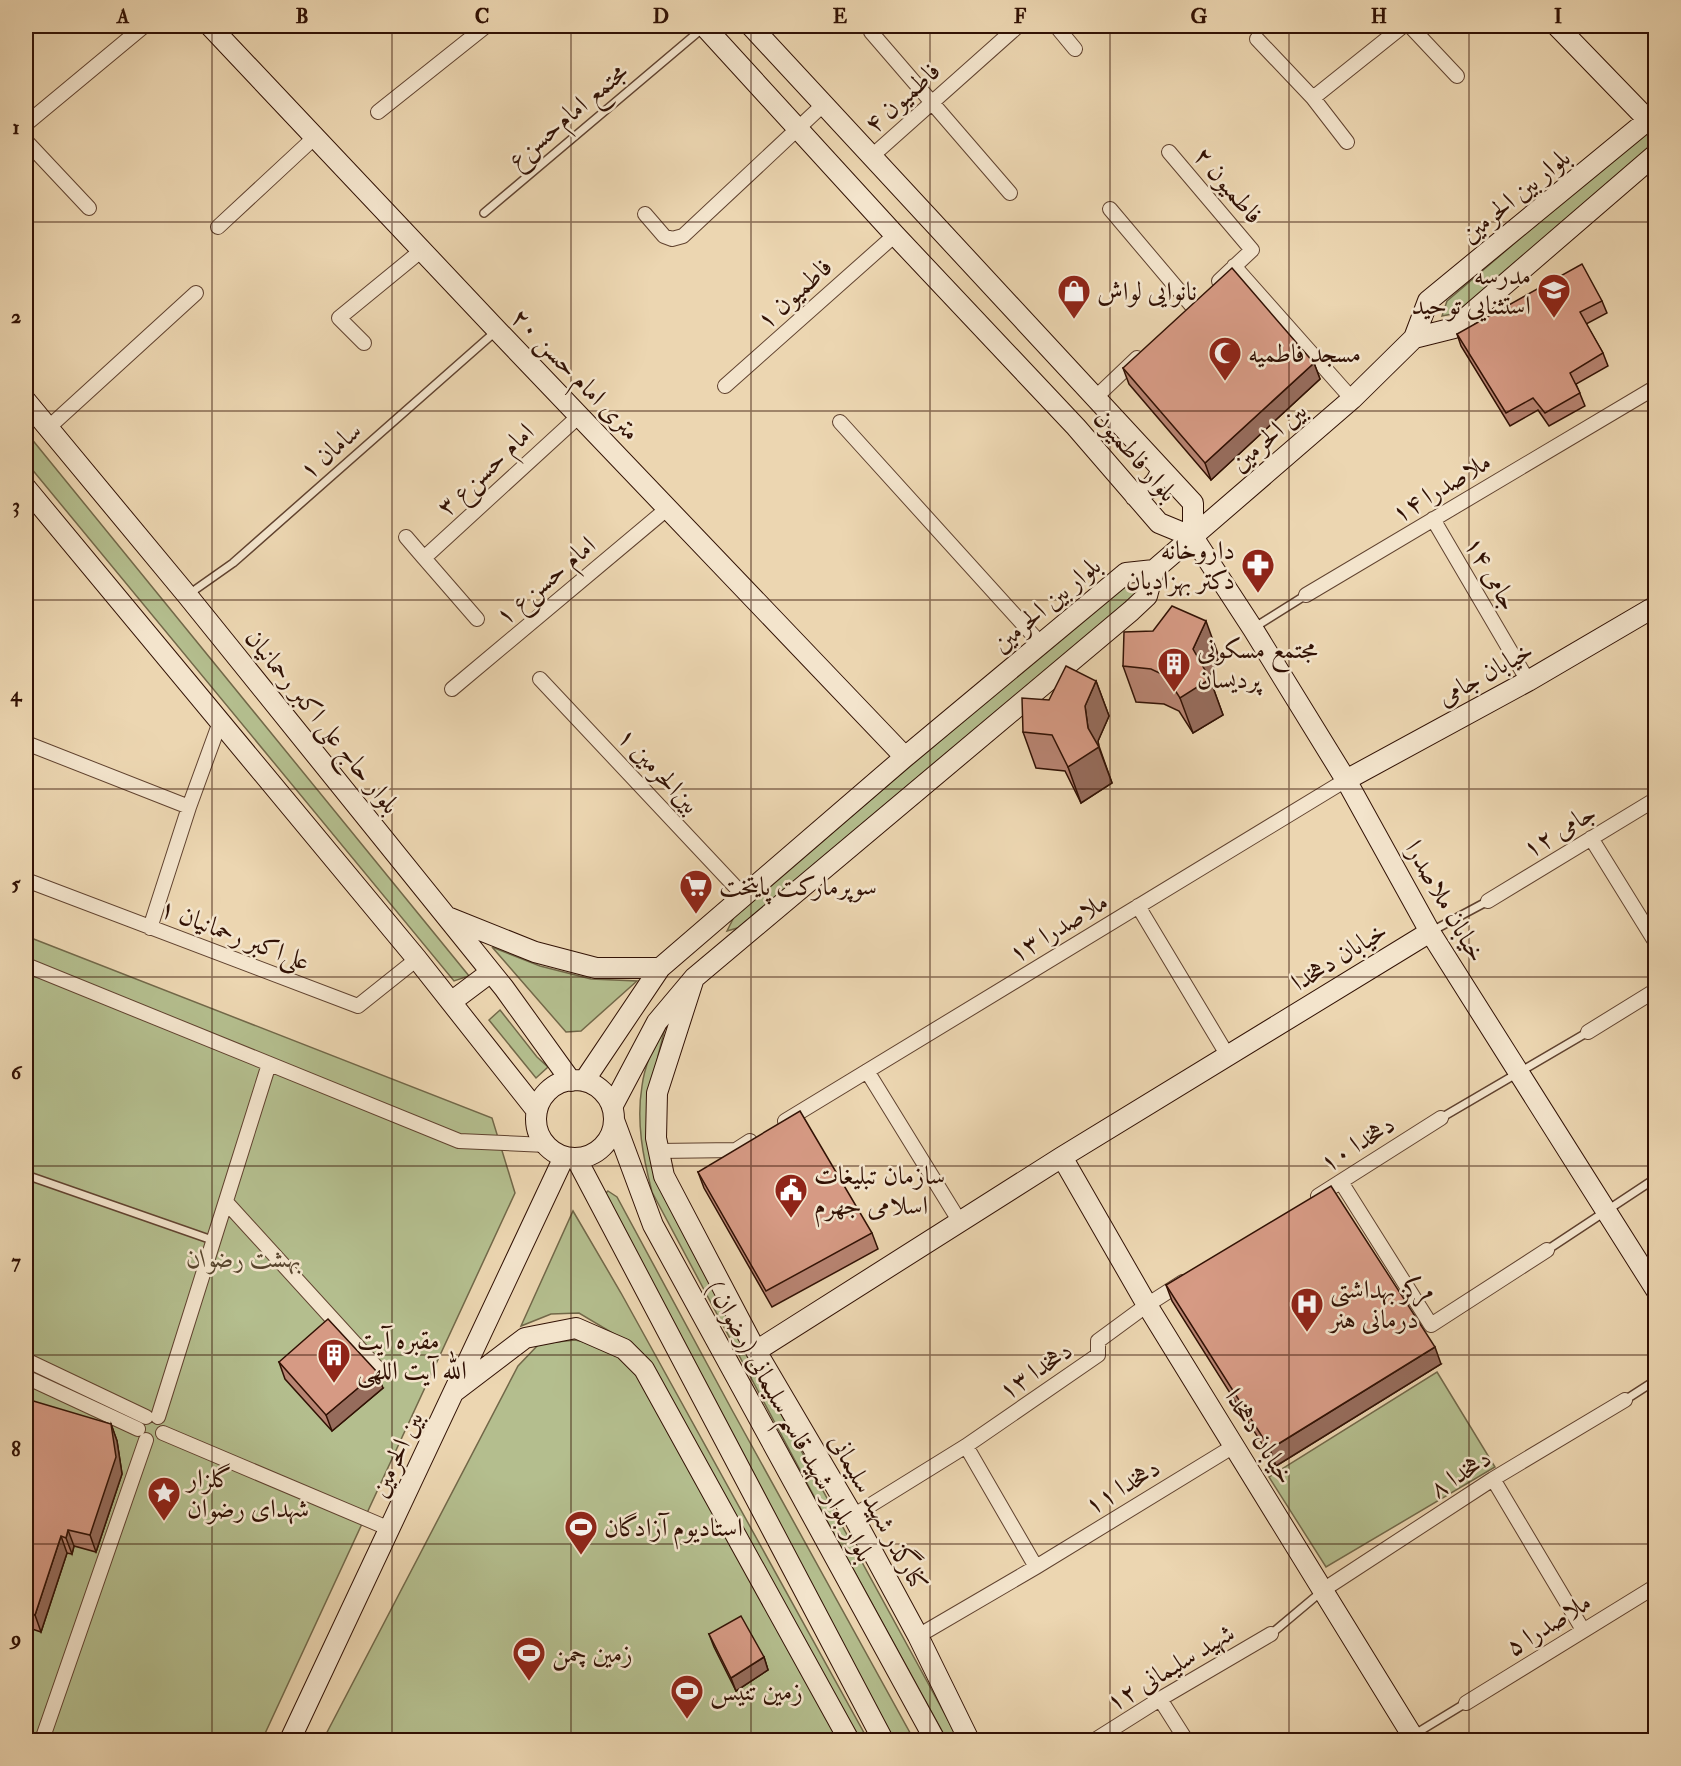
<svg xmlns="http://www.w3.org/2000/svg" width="1681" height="1766" font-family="'IM FELL Double Pica',Amiri,serif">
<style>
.green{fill:#b4be8e;stroke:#726849;stroke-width:1.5}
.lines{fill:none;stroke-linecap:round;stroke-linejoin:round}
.lane-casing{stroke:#60422f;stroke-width:10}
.street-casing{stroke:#60422f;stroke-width:16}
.secondary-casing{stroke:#311104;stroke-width:22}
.lane{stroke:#f3e4cc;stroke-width:7}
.street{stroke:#f3e4cc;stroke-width:14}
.secondary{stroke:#f3e4cc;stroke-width:20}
.wall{fill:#b88472;stroke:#311104;stroke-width:1.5}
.shaded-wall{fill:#966c5c;stroke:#311104;stroke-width:1.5}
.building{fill:#d69a84;stroke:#311104;stroke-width:1.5}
.grid{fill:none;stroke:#311104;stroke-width:1.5;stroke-opacity:0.55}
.labels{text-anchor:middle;stroke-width:5;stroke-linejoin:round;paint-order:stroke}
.street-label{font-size:26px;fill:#311104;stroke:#f3e4cc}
.poi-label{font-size:26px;fill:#311104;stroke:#f3e4cc;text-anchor:start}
.park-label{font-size:26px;font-style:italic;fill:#58452d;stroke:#f3e4cc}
.neatline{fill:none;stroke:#311104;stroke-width:2}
.grid-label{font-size:20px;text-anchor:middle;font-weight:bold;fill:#311104}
</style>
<rect width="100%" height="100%" fill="#ecd6b1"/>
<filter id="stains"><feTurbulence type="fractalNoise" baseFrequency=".00333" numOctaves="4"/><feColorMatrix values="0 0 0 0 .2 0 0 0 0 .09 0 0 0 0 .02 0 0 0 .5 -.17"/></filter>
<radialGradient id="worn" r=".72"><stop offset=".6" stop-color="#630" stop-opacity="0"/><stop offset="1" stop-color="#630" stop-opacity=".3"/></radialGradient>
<path class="green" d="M1655,127V145L1457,313L1442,316L1447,301L1649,128Z
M26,432L469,976L454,981L26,462Z
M1127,586L1135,587L1136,595L744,926L727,931L735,915L1120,588Z
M26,936L492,1118L515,1193L262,1740H26Z
M492,947L540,966L591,979L637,981L581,1031L566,1032Z
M500,1010L537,1057L548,1067L536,1078L489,1020Z
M668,1016L658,1056L652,1092L650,1143L738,1335L959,1740H947L841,1547L652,1192C643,1157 636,1122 642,1086C645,1061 658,1038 668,1016Z
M608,1191L617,1197L732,1410L914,1740H894L604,1195Z
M573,1211L621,1293L868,1740H857L626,1341L579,1313L551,1314L521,1326Z
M575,1340L599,1345L622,1354L640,1371L845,1740H323L518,1366L539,1344Z
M1437,1372L1495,1467L1326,1567L1269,1477Z"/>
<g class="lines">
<g class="lane-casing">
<path id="lane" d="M484,213L703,28
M189,594L233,563L495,332
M1255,627L1306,595
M1432,931L1488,901
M1441,1118L1588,1032
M26,1175L212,1240
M1547,1250L1656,1178
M1625,1400L1656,1380
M1271,1634L1321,1592
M1415,1734L1466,1703"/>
</g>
<g class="street-casing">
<path id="street" d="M1056,26L1075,49
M1410,26L1457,76
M871,32L1010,193
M1257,39L1313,98L1347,142
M1313,98L1403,26
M378,112L486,26
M26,124L144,26
M26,141L89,208
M1169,152L1252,250L1219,281
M872,156L1018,26
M1110,209L1192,306
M645,214L664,236L672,239L683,236L824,104
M218,227L315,137
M1234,266L1352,399
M364,343L339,318L422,250
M725,386L895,235
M1095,398L1137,358
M840,422L1041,644
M48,428L196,293
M1433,519L1528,681
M406,537L424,558
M1306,595L1656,387
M477,619L424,558L579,416
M540,679L743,895
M452,689L668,508
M26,743L189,807
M1591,838L1656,943
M26,880L358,1006L417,959
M1488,901L1656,799
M1138,906L1228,1056
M150,928L189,807L220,722
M26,965L459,1141L546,1145
M1588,1032L1656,990
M867,1071L960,1222
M785,1121L1346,780
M658,1151L736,1150L750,1141
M1341,1182L1431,1325L1547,1250
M1318,1196L1441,1118
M226,1202L380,1371
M26,1360L146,1417
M26,1377L138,1429
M158,1417C194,1299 233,1182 269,1064
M163,1433L390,1529
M966,1446L1036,1567
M1493,1479L1583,1630
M853,1516L966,1446L1098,1355V1341L1147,1305L1183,1282
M1323,1590L1493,1479L1625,1400
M918,1636L1036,1567L1234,1446
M1160,1699L1186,1740
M1466,1703L1656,1586
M42,1740L146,1440
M1095,1740L1160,1699L1271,1634"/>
</g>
<g class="secondary-casing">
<path id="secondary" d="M210,26L497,330L905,757
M704,26L895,235L1076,427L1159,523L1193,537
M751,26L1193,503V537
M1557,26L1648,120
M1414,338L1454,328L1656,154
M26,401L187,595L504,988L571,1081
M26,488L417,959L537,1111
M1135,496C1149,490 1156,485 1161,471
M1193,537L1253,629L1346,780L1430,932L1656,1290
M1154,570L1352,399L1414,338L1428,301L1648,120L1656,118
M1346,780L1528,681L1656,606
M450,918L535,952L596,968H660
M694,978L657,1093L656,1138L664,1176L756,1351L853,1516L918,1636L969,1740
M451,1002L491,972
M536 1119a39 39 0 1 1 78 0a39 39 0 1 1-78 0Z
M584,1081L660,968L905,757L1126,573L1154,570
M612,1107L657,1022L694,978L1131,611L1147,596L1154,570
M614,1120L653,1225L935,1740
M1062,1157L1147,1305L1415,1740
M576,1158L883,1740
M756,1351L1062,1157L1430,932
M454,1392L525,1338L576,1328L624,1349L644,1369L849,1740
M290,1740L564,1157"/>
</g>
<use href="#lane" class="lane"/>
<use href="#street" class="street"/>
<use href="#secondary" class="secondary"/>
</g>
<path class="wall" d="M1602,301L1607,313L1586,324L1603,353L1608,366L1576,384L1585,406L1549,426L1538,410L1510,426L1461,346L1457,334Z
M1314,363L1320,379L1211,480L1129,384L1123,368Z
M1219,657L1209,677L1223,715L1193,733L1179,711L1164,704L1136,702L1123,666Z
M1096,681L1109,716L1098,741L1099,746L1112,783L1081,803L1065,771L1036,768L1023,732L1049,700Z
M698,1172L872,1233L878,1249L772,1307L704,1188Z
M1166,1285L1441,1364L1276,1466L1172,1301Z
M279,1362L383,1388L332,1431L285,1379Z
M26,1414L111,1424L117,1441L122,1474L96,1552L74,1546L72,1554L67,1553L41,1632L26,1627Z
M709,1634L764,1657L768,1670L736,1691L714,1647Z"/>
<path class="shaded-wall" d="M1314,363L1320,379L1211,480L1205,463Z
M1206,621L1219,657L1207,681L1210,679L1223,715L1193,733L1180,698L1193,649Z
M1096,681L1109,716L1098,741L1099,748L1112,783L1081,803L1068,767L1088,728L1085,706Z
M1435,1347L1441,1364L1276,1466L1270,1449Z
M377,1372L383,1388L332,1431L326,1415Z
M111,1424L117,1441L122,1474L96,1552L90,1535Z
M68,1530L74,1546L72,1554L66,1538Z
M61,1536L67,1553L41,1632L35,1615Z
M764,1657L768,1670L736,1691L731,1678Z
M26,1665L30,1677V1700L26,1708Z"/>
<path class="building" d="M1582,264L1602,301L1580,312L1603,353L1570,373L1580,393L1545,413L1533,398L1506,413L1457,334Z
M1232,268L1314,363L1205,463L1123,368Z
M1172,606L1206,621L1193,649L1210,679L1180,698L1166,676L1151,669L1123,666L1124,632L1153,631Z
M1066,666L1096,681L1085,706L1088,728L1099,747L1068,767L1052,735L1023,732L1022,698L1049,700Z
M800,1111L872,1233L766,1291L698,1172Z
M1331,1186L1435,1347L1270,1449L1166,1285Z
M328,1319L377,1372L326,1415L279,1362Z
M30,1400L111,1424L116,1457L90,1535L68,1530L66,1538L61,1536L35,1615L26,1612V1414Z
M741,1616L764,1657L731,1678L709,1634Z"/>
<path class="grid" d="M212,26V1740M392,26V1740M571,26V1740M751,26V1740M930,26V1740M1110,26V1740M1289,26V1740M1469,26V1740M26,222H1656M26,411H1656M26,600H1656M26,789H1656M26,977H1656M26,1166H1656M26,1355H1656M26,1544H1656"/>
<defs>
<g id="school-pin" transform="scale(1.725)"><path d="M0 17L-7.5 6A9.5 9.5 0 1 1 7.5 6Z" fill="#8f2418" stroke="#f3e4cc"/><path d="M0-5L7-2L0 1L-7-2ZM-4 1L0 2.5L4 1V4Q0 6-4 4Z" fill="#fff"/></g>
<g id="shop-pin" transform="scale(1.725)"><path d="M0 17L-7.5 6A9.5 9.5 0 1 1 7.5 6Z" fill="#8f2418" stroke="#f3e4cc"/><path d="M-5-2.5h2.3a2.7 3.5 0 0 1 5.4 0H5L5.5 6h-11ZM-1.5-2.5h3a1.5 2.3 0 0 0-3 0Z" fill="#fff"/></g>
<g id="mosque-pin" transform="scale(1.725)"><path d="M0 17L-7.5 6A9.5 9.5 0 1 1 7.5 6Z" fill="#8f2418" stroke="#f3e4cc"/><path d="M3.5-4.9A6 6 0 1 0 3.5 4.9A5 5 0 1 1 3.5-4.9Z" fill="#fff"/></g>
<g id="pharmacy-pin" transform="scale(1.725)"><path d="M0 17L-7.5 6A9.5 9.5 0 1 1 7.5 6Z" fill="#8f2418" stroke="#f3e4cc"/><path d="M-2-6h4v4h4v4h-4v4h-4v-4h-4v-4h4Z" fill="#fff"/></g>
<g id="building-pin" transform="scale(1.725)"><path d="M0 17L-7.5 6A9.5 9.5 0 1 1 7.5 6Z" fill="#8f2418" stroke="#f3e4cc"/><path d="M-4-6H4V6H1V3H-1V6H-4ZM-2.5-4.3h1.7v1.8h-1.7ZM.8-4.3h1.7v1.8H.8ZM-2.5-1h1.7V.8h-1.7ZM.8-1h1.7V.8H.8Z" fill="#fff"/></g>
<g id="supermarket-pin" transform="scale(1.725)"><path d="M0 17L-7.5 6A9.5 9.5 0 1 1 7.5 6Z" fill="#8f2418" stroke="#f3e4cc"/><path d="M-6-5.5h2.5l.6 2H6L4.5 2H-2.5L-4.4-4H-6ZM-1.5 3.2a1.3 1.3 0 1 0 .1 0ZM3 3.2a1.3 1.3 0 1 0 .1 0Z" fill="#fff"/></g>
<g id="civic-pin" transform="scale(1.725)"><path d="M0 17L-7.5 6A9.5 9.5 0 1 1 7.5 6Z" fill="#8f2418" stroke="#f3e4cc"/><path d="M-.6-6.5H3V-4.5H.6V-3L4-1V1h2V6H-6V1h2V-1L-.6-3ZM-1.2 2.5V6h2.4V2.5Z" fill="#fff"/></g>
<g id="hospital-pin" transform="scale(1.725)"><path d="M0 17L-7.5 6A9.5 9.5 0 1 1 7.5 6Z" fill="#8f2418" stroke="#f3e4cc"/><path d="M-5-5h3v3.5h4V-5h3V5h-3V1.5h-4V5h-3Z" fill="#fff"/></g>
<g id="sight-pin" transform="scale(1.725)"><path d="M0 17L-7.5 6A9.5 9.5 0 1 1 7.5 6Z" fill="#8f2418" stroke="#f3e4cc"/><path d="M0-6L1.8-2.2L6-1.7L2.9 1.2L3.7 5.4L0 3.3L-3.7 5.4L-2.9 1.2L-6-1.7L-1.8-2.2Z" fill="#fff"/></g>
<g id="stadium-pin" transform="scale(1.725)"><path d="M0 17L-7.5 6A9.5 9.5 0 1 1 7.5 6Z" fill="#8f2418" stroke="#f3e4cc"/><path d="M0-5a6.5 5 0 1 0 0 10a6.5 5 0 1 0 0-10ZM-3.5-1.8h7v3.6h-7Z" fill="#fff"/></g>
</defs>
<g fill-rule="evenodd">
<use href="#school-pin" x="1554" y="290"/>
<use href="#shop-pin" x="1074" y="291"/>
<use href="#mosque-pin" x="1225" y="353"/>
<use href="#pharmacy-pin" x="1258" y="565"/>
<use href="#building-pin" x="1174" y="664"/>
<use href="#supermarket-pin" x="696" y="886"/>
<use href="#civic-pin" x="791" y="1190"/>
<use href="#hospital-pin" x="1307" y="1304"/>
<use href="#building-pin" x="334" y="1355"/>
<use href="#sight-pin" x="164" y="1493"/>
<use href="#stadium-pin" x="581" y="1527"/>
<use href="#stadium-pin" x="529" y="1653"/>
<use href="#stadium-pin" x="687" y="1691"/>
</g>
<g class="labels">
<g class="street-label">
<text transform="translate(902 97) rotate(-42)" y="9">فاطمیون ۴</text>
<text transform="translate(567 115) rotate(-40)" y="9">مجتمع امام‌حسن‌ع</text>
<text transform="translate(1229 185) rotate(50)" y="9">فاطمیون ۲</text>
<text transform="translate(1515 195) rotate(-39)" y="9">بلوار بین الحرمین</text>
<text transform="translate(794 293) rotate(-42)" y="9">فاطمیون ۱</text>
<text transform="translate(576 374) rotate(46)" y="9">۲۰ متری امام حسن</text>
<text transform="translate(1268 436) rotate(-41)" y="9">بین الحرمین</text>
<text transform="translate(330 450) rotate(-41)" y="9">سامان ۱</text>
<text transform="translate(1136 455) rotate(49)" y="9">بلوار فاطمیون</text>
<text transform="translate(485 469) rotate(-43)" y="9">امام حسن‌ع ۳</text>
<text transform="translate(1441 487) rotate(-31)" y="9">ملاصدرا ۱۴</text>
<text transform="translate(1492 573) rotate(60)" y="9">جامی ۱۴</text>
<text transform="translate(545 580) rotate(-40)" y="9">امام حسن‌ع ۱</text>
<text transform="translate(1046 604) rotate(-40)" y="9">بلوار بین الحرمین</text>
<text transform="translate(1485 673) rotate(-29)" y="9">خیابان جامی</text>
<text transform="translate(323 721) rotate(51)" y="9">بلوار حاج علی اکبر رحمانیان</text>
<text transform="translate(659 770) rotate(47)" y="9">بین‌الحرمین ۱</text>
<text transform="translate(1559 830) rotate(-31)" y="9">جامی ۱۲</text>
<text transform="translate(1446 901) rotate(60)" y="9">خیابان ملاصدرا</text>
<text transform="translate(1058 927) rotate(-31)" y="9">ملاصدرا ۱۳</text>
<text transform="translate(235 934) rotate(21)" y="9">علی‌اکبر رحمانیان ۱</text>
<text transform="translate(1339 956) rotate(-32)" y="9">خیابان دهخدا</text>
<text transform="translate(1357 1143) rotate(-32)" y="9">دهخدا ۱۰</text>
<text transform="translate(1035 1370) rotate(-34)" y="9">دهخدا ۱۳</text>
<text transform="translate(791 1421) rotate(61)" y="9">بلوار بلوار شهید قاسم سلیمانی (رضوان )</text>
<text transform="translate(1260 1436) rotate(58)" y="9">خیابان دهخدا</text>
<text transform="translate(396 1454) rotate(-65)" y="9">بین الحرمین</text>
<text transform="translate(1460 1473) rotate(-33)" y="9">دهخدا ۸</text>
<text transform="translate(1122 1486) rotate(-31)" y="9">دهخدا ۱۱</text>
<text transform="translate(879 1512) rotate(61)" y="9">کنارگذر شهید سلیمانی</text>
<text transform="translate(1548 1624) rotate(-32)" y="9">ملاصدرا ۵</text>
<text transform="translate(1170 1667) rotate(-31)" y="9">شهید سلیمانی ۱۲</text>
</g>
<g class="poi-label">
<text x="1531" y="284" text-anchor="end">مدرسه<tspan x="1531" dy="30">استثنایی توحید</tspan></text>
<text x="1097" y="300">نانوایی لواش</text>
<text x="1248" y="362">مسجد فاطمیه</text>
<text x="1235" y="559" text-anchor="end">داروخانه<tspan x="1235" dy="30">دکتر بهزادیان</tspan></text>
<text x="1197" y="658">مجتمع مسکونی<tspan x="1197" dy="30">پردیسان</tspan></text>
<text x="719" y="895">سوپرمارکت پایتخت</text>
<text x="814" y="1184">سازمان تبلیغات<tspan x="814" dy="30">اسلامی جهرم</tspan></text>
<text x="1330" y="1298">مرکز بهداشتی<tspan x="1330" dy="30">درمانی هنر</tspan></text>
<text x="357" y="1349">مقبره آیت<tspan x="357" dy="30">الله آیت اللهی</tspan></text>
<text x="187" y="1487">گلزار<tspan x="187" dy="30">شهدای رضوان</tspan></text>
<text x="604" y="1536">استادیوم آزادگان</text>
<text x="552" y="1662">زمین چمن</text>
<text x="710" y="1700">زمین تنیس</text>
</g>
<g class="park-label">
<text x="244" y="1267">بهشت رضوان</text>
</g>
</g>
<rect width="1681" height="1766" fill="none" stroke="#ecd6b1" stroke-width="66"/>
<rect x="33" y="33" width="1615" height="1700" class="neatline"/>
<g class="grid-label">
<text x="123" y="23">A</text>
<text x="302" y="23">B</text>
<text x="482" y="23">C</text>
<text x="661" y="23">D</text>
<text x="840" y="23">E</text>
<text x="1020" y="23">F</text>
<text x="1199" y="23">G</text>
<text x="1379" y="23">H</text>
<text x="1558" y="23">I</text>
<text x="16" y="134">1</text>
<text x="16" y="323">2</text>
<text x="16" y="512">3</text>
<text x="16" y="701">4</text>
<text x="16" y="890">5</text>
<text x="16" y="1079">6</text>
<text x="16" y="1268">7</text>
<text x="16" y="1456">8</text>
<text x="16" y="1645">9</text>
</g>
<rect width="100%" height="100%" filter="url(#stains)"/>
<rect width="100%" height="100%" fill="url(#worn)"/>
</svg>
